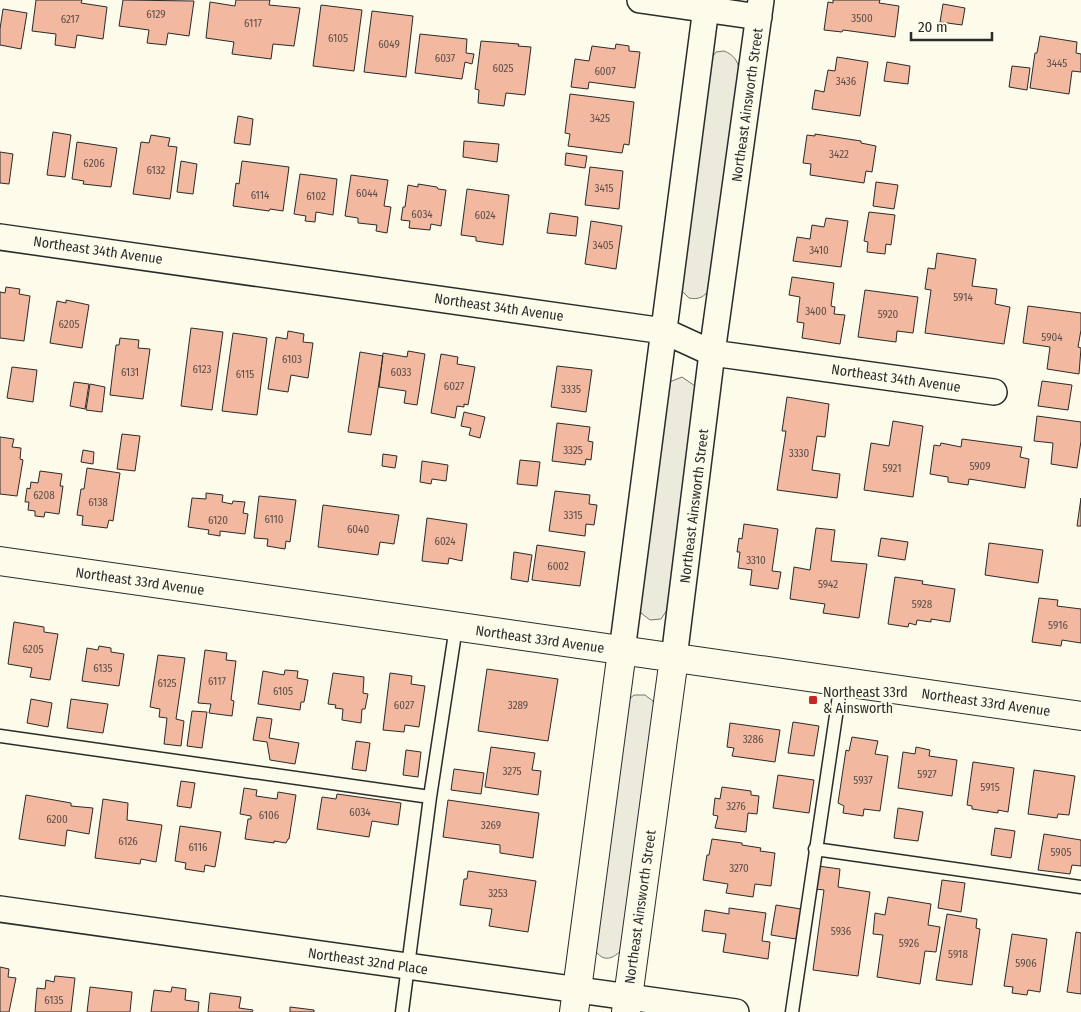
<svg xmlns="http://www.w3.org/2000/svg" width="1081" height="1012" font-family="'Fira Sans Condensed',sans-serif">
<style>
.green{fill:#ecebdb;stroke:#74746e}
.building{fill:#f2b8a0;stroke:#2b2b2b}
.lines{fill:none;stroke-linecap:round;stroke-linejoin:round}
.lane-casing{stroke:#2b2b2b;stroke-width:15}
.street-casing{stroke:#2b2b2b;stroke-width:28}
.secondary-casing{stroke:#2b2b2b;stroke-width:30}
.lane{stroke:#fdfbea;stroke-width:12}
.street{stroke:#fdfbea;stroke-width:25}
.secondary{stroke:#fdfbea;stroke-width:28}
.poi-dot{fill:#c62828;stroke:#fdfbea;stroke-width:2}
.labels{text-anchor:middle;stroke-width:4;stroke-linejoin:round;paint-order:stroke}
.number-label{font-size:11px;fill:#5d4e48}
.street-label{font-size:14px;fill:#2b2b2b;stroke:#fdfbea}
.poi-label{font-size:14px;fill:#2b2b2b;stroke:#fdfbea;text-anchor:start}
</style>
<rect width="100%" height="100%" fill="#fdfbea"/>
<path class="green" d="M724,51C734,55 737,60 740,71L711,288C704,297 699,300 689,298L680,289L711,59L716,52Z
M682,377L698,388L667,610L661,619L650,620L641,613L638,604L667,383Z
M634,695H645L653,701L655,711L622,949C614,959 603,963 595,950L628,700Z"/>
<path class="building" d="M36,0H82L81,3L107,7L103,39L77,35L75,48L55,45L56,34L32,31Z
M123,0L194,1L189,36L168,33L166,45L147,43L149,30L119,26Z
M236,0H270L269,5L300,8L294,46L273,44L271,59L232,54L234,42L206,38L210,2L235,6Z
M833,0H880L879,3L899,6L895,37L843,30L842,32L824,30L828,2L833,3Z
M943,4L965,8L962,25L940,22Z
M321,5L362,10L354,71L313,66Z
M3,9L27,13L21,49L0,45V29Z
M372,11L413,16L406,77L364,72Z
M420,34L467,39L466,53L474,54L472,64L465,62L462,79L415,73Z
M1040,36L1077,42L1076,53L1081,54V72L1072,71L1069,94L1030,88L1035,53H1037Z
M481,41L519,44L518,46L531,47L525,95L506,93L504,106L478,103L479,90L475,89Z
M616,44L629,46V51L640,52L635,88L589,82L588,89L571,87L575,59L589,61L592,46L615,49Z
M837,57L868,62L860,116L812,109L815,90L824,92L828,70L835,71Z
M887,62L910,66L908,84L884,81Z
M1012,66L1030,68L1027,90L1009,87Z
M570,94L634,102L629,145L624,144L622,153L568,146L570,134L565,133Z
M238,116L253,119L250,145L234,143Z
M53,132L71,135L65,177L47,175Z
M815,134L861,141V143L876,146L872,172L866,171L864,183L810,175L811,164L803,163L807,135L815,136Z
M151,135L170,138L168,146L177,147L170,199L133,194L141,142L149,143Z
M464,141L499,144L497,162L463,157Z
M77,142L117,148L111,187L83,184L84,181L72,179Z
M0,152L13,154L9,184L0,183Z
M566,153L587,156L585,168L565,165Z
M181,161L197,164L193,194L177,192Z
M242,161L289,167L283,211L270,209L269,211L233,206L236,183L239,184Z
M590,167L623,171L619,209L585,205Z
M300,174L337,179L333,215L316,212L315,222L305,221L306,216L294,214Z
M351,175L388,180L384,206L391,207L387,233L376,231L377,225L358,223V218L345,216Z
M876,182L898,185L894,209L873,206Z
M418,184L437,187L438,189L446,190L441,226L431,224L430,230L409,228L410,221L401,220L403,207H405L408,185L418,187Z
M467,189L509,195L503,245L476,241V237L461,235Z
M869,212L895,215L891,245L886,244L885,254L867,252L868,242L864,241Z
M550,213L578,217L576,236L547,233Z
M826,218L848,221L841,267L793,261L797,237L810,239L812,225L824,227Z
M591,221L622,226L616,269L585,264Z
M937,253L976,259L972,286L997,289L995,304L1010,307L1004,344L925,333L931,290L925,289L928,268L935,269Z
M792,277L834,283L831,306L835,307L834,314L845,315L840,344L802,338L804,323L797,322L800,297L789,295Z
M6,287L20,289L19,294L30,296L24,341L0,338V292L5,293Z
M865,290L918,297L913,333L897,331L896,342L858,337Z
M66,300L89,305L82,348L50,343L57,301L66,303Z
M1028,306L1081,313V330L1078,347L1081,348L1079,374L1047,369L1050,347L1023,343Z
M191,328L223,332L212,410L181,406Z
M288,331L304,334L303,342L313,343L308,378L291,375L288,392L268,389L276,337L287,339Z
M233,333L267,338L257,415L222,411Z
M120,338L139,340L138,348L150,349L143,399L110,395L116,345H119Z
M408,351L425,354L417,405L404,403L406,391L379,387L383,353L407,357Z
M360,352L383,356L371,435L348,432Z
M441,354L458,357L457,364L475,367L468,405L464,404V407L457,406L455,418L431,413Z
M557,366L592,370L586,412L551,407Z
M12,367L37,370L33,402L7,398Z
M1042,381L1072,385L1068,410L1038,406Z
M74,382L89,384L85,409L70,406Z
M90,384L105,387L102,412L86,410Z
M787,397L829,404L825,437L817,436L812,470L840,474L837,498L777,490L786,431H782Z
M464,412L485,417L480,438L469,435L471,428L461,426Z
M1037,416L1081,422V441L1077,468L1051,464L1053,443L1034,441Z
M893,421L923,426L913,497L864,490L871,443L889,446Z
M557,423L590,427L588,441L593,442L591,460L586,459L585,465L552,461Z
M122,434L140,436L135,471L117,469Z
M0,437L14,439L12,447L21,448L20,459L23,460L17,496L0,494Z
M962,439L1022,447L1020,457L1029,459L1025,488L969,479L968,485L948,482V477L930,474L934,445L940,446L941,443L961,447Z
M83,450L94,452L93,464L81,462Z
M383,454L397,456L395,468L382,466Z
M520,460L540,462L537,486L517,484Z
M422,461L448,465L446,481L432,479L431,484L420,482Z
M87,468L120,473L113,521L109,520L107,528L82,525L83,516L77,515L81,489H84Z
M40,471L62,474L60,486H63L59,514L45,512L44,517L35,516V511L28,510L29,502H25L27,488L30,489L31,482L38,483Z
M555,491L590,495L589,504L597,505L594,525L586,524L585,536L549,531Z
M206,493L223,495L222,502L232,504L233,501L245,502L243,513L248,514L245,534L220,531V536L208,534L209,530L188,527L192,498L206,499Z
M259,496L296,500L290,542L286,541L285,549L267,546L268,539L254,538Z
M1081,498V526H1077Z
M323,505L399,515L394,544L380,542L378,555L318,547Z
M427,518L467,524L462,561L449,558L448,564L422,561Z
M744,524L778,529L772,571L781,572L778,589L750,585L752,570L738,568L740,552H737L739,538L742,539Z
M816,528L835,530L831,561L867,564L859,618L823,613L825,604L790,599L794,567L810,570Z
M881,538L908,542L905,560L878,556Z
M989,543L1043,550L1038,583L985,575Z
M537,545L585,552L580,586L532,580Z
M514,552L532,555L528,582L511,579Z
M895,577L923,581L922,584L955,589L950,622L931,619V622L917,620L916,625L909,623L908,627L888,624Z
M1039,598L1058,600L1057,606L1081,609V643L1062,640L1061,646L1032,642Z
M14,622L44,627V632L58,634L50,680L30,677L32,668L8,664Z
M99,646L111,648V652L124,654L119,686L82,681L87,648L98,650Z
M205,650L227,653L226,660L236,661L231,700L234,701L232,716L209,713L211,704L198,703Z
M158,655L185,658L176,719L184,721L181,746L164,744L167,718L159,717L160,709L150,707Z
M487,669L558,679L548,741L478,731Z
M285,670L298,671L297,678L308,680L304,702H301L300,710L258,704L263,671L284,675Z
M333,673L364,677L363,693L368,694L365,709H362L361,723L342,720L343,709L335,708L336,705L328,704Z
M390,673L412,676L411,684L425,686L419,727L405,725L404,732L383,730Z
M31,699L52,703L48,727L27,723Z
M71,699L108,704L103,733L67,728Z
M192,711L207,712L202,748L187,746Z
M257,717L272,719L269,738L299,743L295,764L270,760L267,742L253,740Z
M793,722L819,726L814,756L788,753Z
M730,723L780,730L775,762L732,756L734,748L727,747Z
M852,737L878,741L875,754L888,756L880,811L864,809L863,816L843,813L844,806L838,803L846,750L849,751Z
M356,741L370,743L366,771L352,769Z
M491,747L535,753L532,770L541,771L538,795L485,787Z
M916,747L930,750L929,756L957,760L952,796L898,788L903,752L915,754Z
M406,750L421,752L418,777L403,775Z
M973,762L1014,768L1008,812L998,810V813L972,809V806L967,805Z
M454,769L484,773L481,794L451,790Z
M1034,770L1075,776L1069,815L1058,814L1057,818L1028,814Z
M778,775L814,780L809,813L773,808Z
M181,781L195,783L191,808L177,806Z
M722,787L751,791V795L759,796L757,814L748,813L746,832L715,828L718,816L713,815L715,798L720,799Z
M244,788L257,790L256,796L277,799L278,792L296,795L289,839H288L286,843L274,841V843L245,839L248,819H251V816L240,814Z
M337,794L401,803L398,825L372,821L369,837L317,829L322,797L336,799Z
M26,795L71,803V806L93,808L89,834L67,830L65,846L19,839Z
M103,799L128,803L127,820L162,825L156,862L141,859L140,864L95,858Z
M448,800L539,813L533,858L500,853V845L443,837Z
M898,808L923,812L918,841L894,838Z
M180,826L221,832L215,867L205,865L204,872L185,869L186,863L175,861Z
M995,828L1015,831L1011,858L991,855Z
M1044,834L1081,840V866L1072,865L1070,874L1038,870Z
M712,839L742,843V845L761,848L760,851L775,853L771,886L755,884L753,897L726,893L728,884L703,880L707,855H709Z
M818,866L840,869L838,887L870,892L858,976L813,970L824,890L815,889Z
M468,871L536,881L528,932L489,926L492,909L460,905L464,879H467Z
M942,880L965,883L961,912L938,908Z
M888,897L931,904L928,925L940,927L936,952L925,951L920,984L877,977L883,935L873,934L875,913L885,915Z
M776,905L801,909L796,939L771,935Z
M729,908L766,913L762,941L770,942L768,959L723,952L726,934L702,931L705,910L729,914Z
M947,914L977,919L976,928L980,929L972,985L936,980Z
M1076,932L1081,933V994L1067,992Z
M1012,934L1047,939L1040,992L1028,990L1027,995L1012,993L1013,987L1004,986Z
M0,967L9,969L8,977L16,978L9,1012H0Z
M55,976L75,978L71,1012H35L37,988L45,989L46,980L54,982Z
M90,987L132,992L130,1012H87Z
M172,987L186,989L185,1000L199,1002L198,1012H151L154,990L171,992Z
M210,993L241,997L239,1008L253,1010L252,1012H208Z
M290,1007L314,1010V1012H290Z"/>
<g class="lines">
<g class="lane-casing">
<path id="lane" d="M0,736L430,797
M815,849L1081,887
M402,1012L430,797L456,627
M792,1012L841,682"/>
</g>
<g class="street-casing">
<path id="street" d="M640,0L759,17
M0,237L664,331L712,353L994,392
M622,651L707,0
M674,658L712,353L761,0
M0,909L736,1012"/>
</g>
<g class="secondary-casing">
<path id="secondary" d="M0,561L1081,716
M574,1012L622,651
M626,1012L674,658"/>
</g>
<use href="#lane" class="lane"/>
<use href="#street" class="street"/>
<use href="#secondary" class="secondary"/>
</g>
<rect class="poi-dot" x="808" y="695" width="10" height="10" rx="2.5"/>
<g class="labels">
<g class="number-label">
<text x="156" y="18">6129</text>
<text x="862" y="22">3500</text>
<text x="70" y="23">6217</text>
<text x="253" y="27">6117</text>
<text x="338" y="42">6105</text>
<text x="389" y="48">6049</text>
<text x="445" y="62">6037</text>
<text x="1057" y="67">3445</text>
<text x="503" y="72">6025</text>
<text x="605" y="75">6007</text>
<text x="846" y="85">3436</text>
<text x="600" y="122">3425</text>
<text x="839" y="158">3422</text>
<text x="94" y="167">6206</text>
<text x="156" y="174">6132</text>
<text x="604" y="192">3415</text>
<text x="367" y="197">6044</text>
<text x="260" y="199">6114</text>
<text x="316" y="200">6102</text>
<text x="422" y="218">6034</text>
<text x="485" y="219">6024</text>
<text x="603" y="249">3405</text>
<text x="819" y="254">3410</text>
<text x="963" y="301">5914</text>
<text x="816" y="315">3400</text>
<text x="888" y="318">5920</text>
<text x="69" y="328">6205</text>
<text x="1052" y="341">5904</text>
<text x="292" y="363">6103</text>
<text x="202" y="373">6123</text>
<text x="130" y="376">6131</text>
<text x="401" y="376">6033</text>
<text x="245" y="378">6115</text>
<text x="454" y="390">6027</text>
<text x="571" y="393">3335</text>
<text x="573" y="454">3325</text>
<text x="799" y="457">3330</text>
<text x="980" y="470">5909</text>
<text x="892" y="472">5921</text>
<text x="44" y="499">6208</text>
<text x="98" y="506">6138</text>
<text x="573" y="519">3315</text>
<text x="274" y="523">6110</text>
<text x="218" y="524">6120</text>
<text x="358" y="533">6040</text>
<text x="445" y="545">6024</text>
<text x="756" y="564">3310</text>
<text x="558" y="570">6002</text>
<text x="828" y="588">5942</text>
<text x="922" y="608">5928</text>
<text x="1058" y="629">5916</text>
<text x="33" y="653">6205</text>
<text x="103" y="672">6135</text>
<text x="217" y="685">6117</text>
<text x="167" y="687">6125</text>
<text x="283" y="695">6105</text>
<text x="404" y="709">6027</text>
<text x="518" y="709">3289</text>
<text x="753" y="743">3286</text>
<text x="512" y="775">3275</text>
<text x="927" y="778">5927</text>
<text x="863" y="784">5937</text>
<text x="990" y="791">5915</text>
<text x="736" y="810">3276</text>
<text x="360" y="816">6034</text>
<text x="269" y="819">6106</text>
<text x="57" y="823">6200</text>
<text x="491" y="829">3269</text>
<text x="128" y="845">6126</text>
<text x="198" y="851">6116</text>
<text x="1061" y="856">5905</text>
<text x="739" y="872">3270</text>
<text x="498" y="897">3253</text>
<text x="841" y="935">5936</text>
<text x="909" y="947">5926</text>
<text x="958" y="958">5918</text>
<text x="1026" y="967">5906</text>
<text x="54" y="1004">6135</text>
</g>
<g class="street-label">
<text transform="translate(747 105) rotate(-82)" y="5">Northeast Ainsworth Street</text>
<text transform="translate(98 250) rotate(8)" y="5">Northeast 34th Avenue</text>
<text transform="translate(499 307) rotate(8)" y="5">Northeast 34th Avenue</text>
<text transform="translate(896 378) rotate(8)" y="5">Northeast 34th Avenue</text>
<text transform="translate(694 506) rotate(-83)" y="5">Northeast Ainsworth Street</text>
<text transform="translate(140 581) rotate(8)" y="5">Northeast 33rd Avenue</text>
<text transform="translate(540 639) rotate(8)" y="5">Northeast 33rd Avenue</text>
<text transform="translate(986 702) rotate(8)" y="5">Northeast 33rd Avenue</text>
<text transform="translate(640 907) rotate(-82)" y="5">Northeast Ainsworth Street</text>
<text transform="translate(368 961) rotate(8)" y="5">Northeast 32nd Place</text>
</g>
<g class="poi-label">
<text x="823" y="697">Northeast 33rd<tspan x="823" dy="16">&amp; Ainsworth</tspan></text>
</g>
</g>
<path d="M911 32v8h81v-8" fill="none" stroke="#2b2b2b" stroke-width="2.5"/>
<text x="918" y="32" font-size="15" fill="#2b2b2b" stroke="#fdfbea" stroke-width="4" paint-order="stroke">20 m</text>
</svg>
